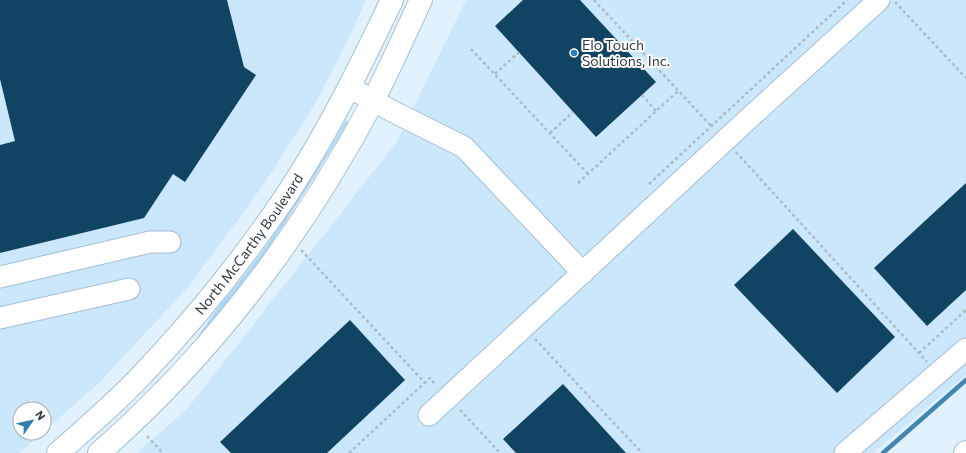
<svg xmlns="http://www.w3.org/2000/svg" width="966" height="453" font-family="Commissioner,sans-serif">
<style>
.built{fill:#cbe7fc}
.green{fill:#abd6f4}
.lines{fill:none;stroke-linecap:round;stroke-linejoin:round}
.stream{stroke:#4285b0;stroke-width:4.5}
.building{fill:#114462}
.minor-casing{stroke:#a4bfd3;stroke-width:23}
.major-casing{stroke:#a4bfd3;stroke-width:24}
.highway-casing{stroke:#a4bfd3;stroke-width:24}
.path{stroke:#abbac4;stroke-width:2.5;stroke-dasharray:3 3;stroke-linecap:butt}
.minor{stroke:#fff;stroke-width:21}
.major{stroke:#fff;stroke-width:22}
.highway{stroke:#fff;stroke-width:22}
.poi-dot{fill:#2e7fb0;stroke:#fff;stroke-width:1.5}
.labels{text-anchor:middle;stroke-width:4;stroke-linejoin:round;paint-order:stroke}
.poi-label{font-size:14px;fill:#2e3941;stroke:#fff;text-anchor:start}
.street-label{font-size:14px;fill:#2e3941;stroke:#fff}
</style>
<rect width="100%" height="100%" fill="#e1f2fe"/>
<path class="built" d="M0,0H366L351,33L315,104L266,181L190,285L98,384L44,431V409H20V433H42L19,453H0Z
M466,0H966V375L873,453H137L187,409L396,143Z"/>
<path class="green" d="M346,120L348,122C325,161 300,199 276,237C261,259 250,284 234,305C194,358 144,406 94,451L92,453H88L142,403L177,367L217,309L257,259L273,236L329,150Z"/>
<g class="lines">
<path class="stream" d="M883,453L966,380"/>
</g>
<path class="building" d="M0,0H227L244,67L256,75L185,182L173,174L144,218L0,253V145L15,141L0,79Z
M523,0H580L656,82L596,137L495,26Z
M966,183V290L927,326L874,268Z
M793,229L895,337L837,393L734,285Z
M350,320L405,380L327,453H231L220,442Z
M563,384L626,453H516L503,439Z"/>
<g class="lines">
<g class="minor-casing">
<path id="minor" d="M349,87L392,111L464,147L583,273
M0,277L150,242H170
M0,318L129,289
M429,415L746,121L879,0
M845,453L966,349"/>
</g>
<g class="major-casing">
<g id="major">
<path id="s1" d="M58,453C85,429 113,405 138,379C192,323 242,261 286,196C327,134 360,67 392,0"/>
<path d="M99,453C211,355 303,233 373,101C390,68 405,34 421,0"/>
</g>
</g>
<g class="highway-casing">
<path id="highway" d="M965,453L966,452"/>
</g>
<path class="path" d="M594,0L712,127
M895,2L966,78
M471,49L589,175
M495,74L519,52
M642,95L656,111
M550,133L573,112
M736,152L927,362
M578,183L679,90
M649,184L847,0
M301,250L425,383
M535,339L642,453
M919,353L966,310
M460,410L500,453
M147,436L163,453
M349,453L430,378L436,385"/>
<use href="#minor" class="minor"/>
<use href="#major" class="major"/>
<use href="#highway" class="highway"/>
</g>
<circle class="poi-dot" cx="574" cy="53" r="4"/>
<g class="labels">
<g class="poi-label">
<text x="582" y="50">Elo Touch<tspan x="582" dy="16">Solutions, Inc.</tspan></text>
</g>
<g class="street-label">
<text dy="5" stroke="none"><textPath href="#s1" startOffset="284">North McCarthy Boulevard</textPath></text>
</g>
</g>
<g transform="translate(32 421) rotate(56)"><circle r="19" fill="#ffffff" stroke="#abb0b3"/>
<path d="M0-3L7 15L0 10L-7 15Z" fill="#2e7fb0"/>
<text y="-6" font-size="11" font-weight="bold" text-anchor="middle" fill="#2e3941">N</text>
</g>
</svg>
